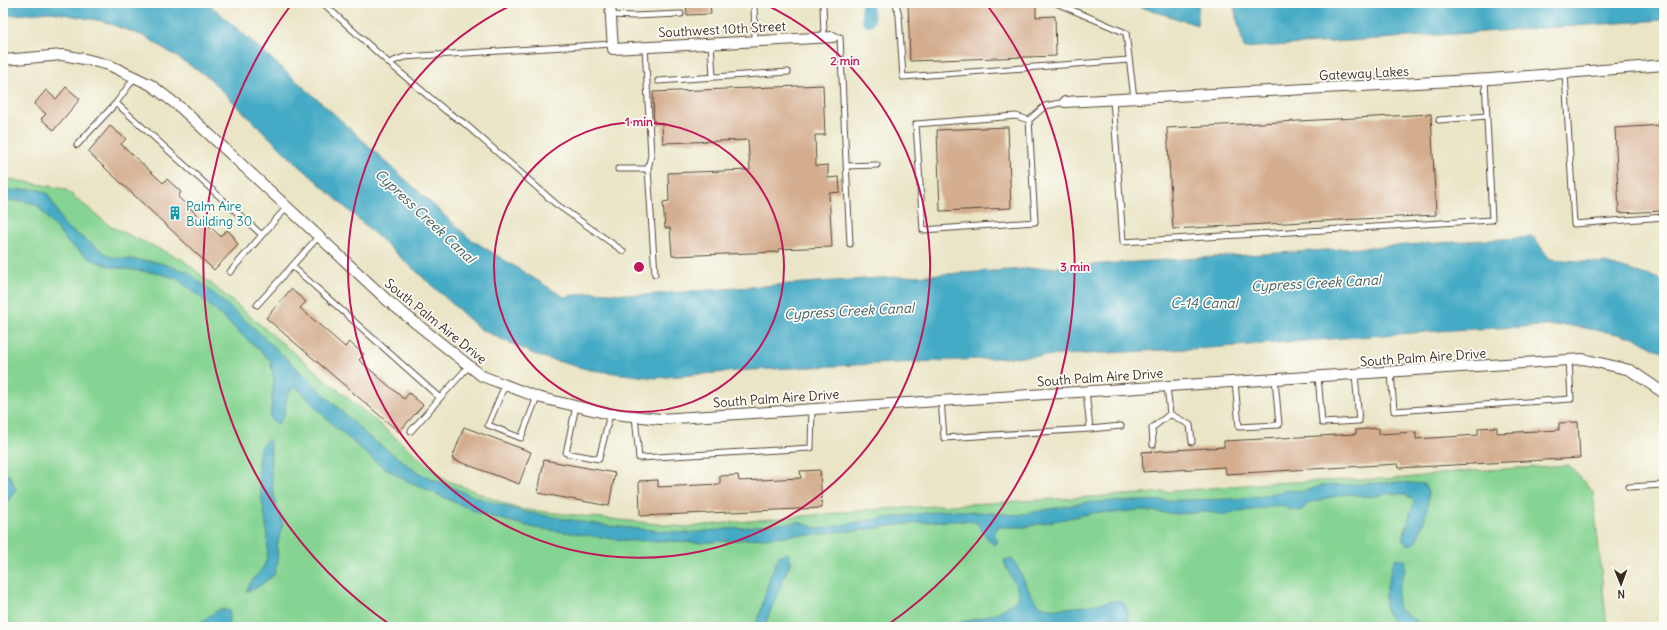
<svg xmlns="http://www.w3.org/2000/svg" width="1667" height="630" font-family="Delius,sans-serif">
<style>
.green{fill:#86d493;stroke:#607f58}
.water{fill:#45aac5;stroke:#406a72}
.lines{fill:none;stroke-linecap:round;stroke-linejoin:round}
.canal{stroke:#45aac5;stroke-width:13}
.building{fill:#d4ad8f}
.lane-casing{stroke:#554637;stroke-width:7}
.street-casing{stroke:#554637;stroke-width:12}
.lane{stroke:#fff;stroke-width:5}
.street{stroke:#fff;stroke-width:10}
.ring{fill:none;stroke:#c2185b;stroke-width:2}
.labels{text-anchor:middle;stroke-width:3.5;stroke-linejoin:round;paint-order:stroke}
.street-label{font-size:13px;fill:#3b2a1e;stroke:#fdfcf7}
.culture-label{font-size:13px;fill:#0d838f;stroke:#fdfcf7;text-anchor:start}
.water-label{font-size:14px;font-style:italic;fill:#3f5d61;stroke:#fdfcf7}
.centre{fill:#c2185b;stroke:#fdfcf7;stroke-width:2}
.ring-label{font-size:12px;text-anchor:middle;font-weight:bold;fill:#c2185b;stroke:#fdfcf7;stroke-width:3.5;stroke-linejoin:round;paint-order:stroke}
</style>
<rect width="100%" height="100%" fill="#fdfcf7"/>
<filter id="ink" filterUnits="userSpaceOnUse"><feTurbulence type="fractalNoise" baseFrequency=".025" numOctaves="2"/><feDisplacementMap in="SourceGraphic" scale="8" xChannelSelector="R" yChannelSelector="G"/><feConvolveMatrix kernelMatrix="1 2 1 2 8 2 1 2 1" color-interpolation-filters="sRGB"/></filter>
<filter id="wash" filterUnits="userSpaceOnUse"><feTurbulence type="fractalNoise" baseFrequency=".012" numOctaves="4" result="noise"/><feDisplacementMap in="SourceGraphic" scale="16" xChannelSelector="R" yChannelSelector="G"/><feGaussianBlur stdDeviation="0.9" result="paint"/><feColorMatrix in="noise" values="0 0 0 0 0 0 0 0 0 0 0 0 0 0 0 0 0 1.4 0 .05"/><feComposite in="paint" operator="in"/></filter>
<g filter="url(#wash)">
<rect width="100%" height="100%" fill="#eae5c6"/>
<path class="green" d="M3,178L65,189L110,226L183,260L446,480L519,509L685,527L867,510L1141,494L1267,483L1406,478L1454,472L1569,465L1593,492L1607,627H3Z"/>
<path class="water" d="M3,3H208L333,113L469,238L564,297L592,292L642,295L817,282L1533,237L1550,259L1605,263L1664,280V353L1634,337L1567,325L1452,330L1209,348L751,370L655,378L590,370L538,356L480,329L284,152L208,77L146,37L102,21L51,12L3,16Z
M1128,3H1199L1197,25Z
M1233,3H1664V20L1244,48Z
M30,189L40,190L48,194L65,226L111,257L157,262L188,272L252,326L369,437L419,473L475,497L524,512L608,526L686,533L798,522L820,529L863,521L949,510L1018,515L1087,502L1232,499L1263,496L1286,490L1305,491L1319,486L1397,482L1425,484C1434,501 1422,525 1416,542L1409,545L1402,540L1414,502L1406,494H1387L1370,497L1349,494L1326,498L1309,503L1301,511L1291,510L1281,505L1222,515L1209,512L1176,514L1141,510L1114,513L1099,512L1025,527H998L994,534L998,542L994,545L987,538L976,522C936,518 895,526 855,531C848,532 841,531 834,532C820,534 815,536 800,535L700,543L670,541H628L535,528L481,514L403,479L380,465L334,426L295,386L287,396L284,416L278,424L270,419L274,379L270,360L200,297L175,278L156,273L111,267L90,259L68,243L37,205L23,201H3V191Z
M268,439C273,447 270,457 271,467C272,486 275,505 283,523L277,546L278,561L274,575L258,587L246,592C250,577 265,573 267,556C271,524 252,476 260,449C261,445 265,442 268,439Z
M3,471L11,477L16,490L8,501L3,505Z
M788,553L791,561L764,627H755C765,603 766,577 780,555Z
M1396,558L1405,560V570L1397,594L1399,609L1425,627H1398C1381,610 1383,600 1389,578C1391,570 1391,565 1396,558Z
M1012,559C1023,572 1026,593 1039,604C1051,615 1102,602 1119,600L1125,604L1131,625L1129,627H954V624C978,618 1002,616 1019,596C1017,581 1007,576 1004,560Z
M220,609L230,611L228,627H193Z"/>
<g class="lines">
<path class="canal" d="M867,3L868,20"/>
</g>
<g id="blocks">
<path class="building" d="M686,3H710L711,14L687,15Z
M908,3H1036V17L1055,16L1056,56L910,61Z
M823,85L825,135H815L816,166L828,165V178L839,177L840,192L829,193L832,247L778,249V252L672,256L670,228H665L663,202L669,201L668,173L750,170L748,140L663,143L662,123L654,124L653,92Z
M66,87L80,99L54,130L41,119L46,114L34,104L46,90L56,99Z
M1431,114L1436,215L1173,229L1167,128Z
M1664,125V211L1619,213L1615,128Z
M110,126L126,139L121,144L163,183L167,179L181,192L178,197L220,236L227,230L233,236L238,245L214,270L88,152Z
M1008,127L1011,208L940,211L937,130Z
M291,289L306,302L300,308L345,347L349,342L364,354L359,360L404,399L409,393L423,405L399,432L266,318Z
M1578,422L1580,458L1399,468L1398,464L1226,474L1225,467L1143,472L1142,452L1224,447V441L1356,434V430L1379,428V434L1416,432V439L1478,435V428L1497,427V433L1559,430V423Z
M464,427L531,452L519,484L452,459Z
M544,460L615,473L609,506L538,493Z
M820,470L822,508L640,516L639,481L658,480V487L720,484V476L738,475L739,481L801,478L800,471Z"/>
</g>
</g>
<g filter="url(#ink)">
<use href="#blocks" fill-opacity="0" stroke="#554637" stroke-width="1"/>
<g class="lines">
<g class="lane-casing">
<path id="lane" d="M326,3V6L389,63L446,111L464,123L556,204L623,251
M754,3L755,40
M823,3L824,37
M896,3L899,16L903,77L1129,60
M1056,3L1126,33L1134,98
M610,15L634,16L681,14
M840,37L850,244
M711,44L713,77
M645,47L651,155L648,169
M389,63L404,57L612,44
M1565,73L1574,224L1664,217
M135,77L116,103L262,235L287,207
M658,81L788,72
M1113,99L1123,242L1492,220L1485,79
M1029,120L1016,116L916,124L923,230L1035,222L1029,120L1045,106L1065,102
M1439,120L1487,116
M77,145L116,103
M846,166L877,165
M618,169H648L655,274
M319,236L292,266L440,398L469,366
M230,272L262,235
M257,305L292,266
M1391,372L1394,411L1571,399L1569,360
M1318,376L1322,423L1359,421L1355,374
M1235,382L1239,427L1279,425L1275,379
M505,385L488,425L521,438L537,397
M1167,386L1170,414L1190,425L1192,442
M941,400L944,438L1090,429L1086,391
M576,406L566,453L599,459L610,414
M635,416L639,458L811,448L812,409
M1090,429L1121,426
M411,431L440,398
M1153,445L1152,428L1170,414
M1629,487L1664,485"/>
</g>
<g class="street-casing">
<path id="street" d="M610,3L613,49L833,37
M3,60L63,55L89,60L109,65L151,85L181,108L388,301L482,376L537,397L605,413L660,419L1583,359L1630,370L1664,393
M1065,102L1490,79L1664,65"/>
</g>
<use href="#lane" class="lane"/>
<use href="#street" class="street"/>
</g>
</g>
<g class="ring">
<circle cx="639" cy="267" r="145"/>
<path d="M762 3A291 291 0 1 1 516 3"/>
<path d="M392 626A436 436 0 0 1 291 5M987 5A436 436 0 0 1 886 626"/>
</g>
<defs>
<g id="building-bare" transform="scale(1.08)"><path d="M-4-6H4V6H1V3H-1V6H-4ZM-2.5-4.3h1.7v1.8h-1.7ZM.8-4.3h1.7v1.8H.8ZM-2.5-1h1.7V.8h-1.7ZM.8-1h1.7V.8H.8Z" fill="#0f9aa8" stroke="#fdfcf7" stroke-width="2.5" paint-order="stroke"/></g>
</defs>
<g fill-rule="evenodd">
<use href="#building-bare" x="175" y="213"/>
</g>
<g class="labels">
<g class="street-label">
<text transform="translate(722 29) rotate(-3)" y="5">Southwest 10th Street</text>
<text transform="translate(1364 73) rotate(-3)" y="5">Gateway Lakes</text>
<text transform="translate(436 321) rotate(39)" y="5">South Palm Aire Drive</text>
<text transform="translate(1423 357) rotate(-4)" y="5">South Palm Aire Drive</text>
<text transform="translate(1100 377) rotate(-4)" y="5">South Palm Aire Drive</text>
<text transform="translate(776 398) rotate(-4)" y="5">South Palm Aire Drive</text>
</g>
<g class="culture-label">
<text x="186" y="211">Palm Aire<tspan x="186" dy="15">Building 30</tspan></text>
</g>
<g class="water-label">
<text transform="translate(425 216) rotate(43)" y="5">Cypress Creek Canal</text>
<text transform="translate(1316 283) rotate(-3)" y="5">Cypress Creek Canal</text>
<text x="1204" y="308">C-14 Canal</text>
<text transform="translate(849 311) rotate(-3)" y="5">Cypress Creek Canal</text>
</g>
</g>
<circle cx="639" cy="267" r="6" class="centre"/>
<g class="ring-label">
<text x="845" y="65">2 min</text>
<text x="639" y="126">1 min</text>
<text x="1075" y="271">3 min</text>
</g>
<rect width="1667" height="630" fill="none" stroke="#fdfcf7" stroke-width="16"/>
<g transform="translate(1621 584) rotate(179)" stroke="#fdfcf7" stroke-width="3" paint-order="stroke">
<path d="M0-3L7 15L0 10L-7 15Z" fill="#3b2a1e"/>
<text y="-6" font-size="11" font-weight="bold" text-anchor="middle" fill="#3b2a1e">N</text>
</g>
</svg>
